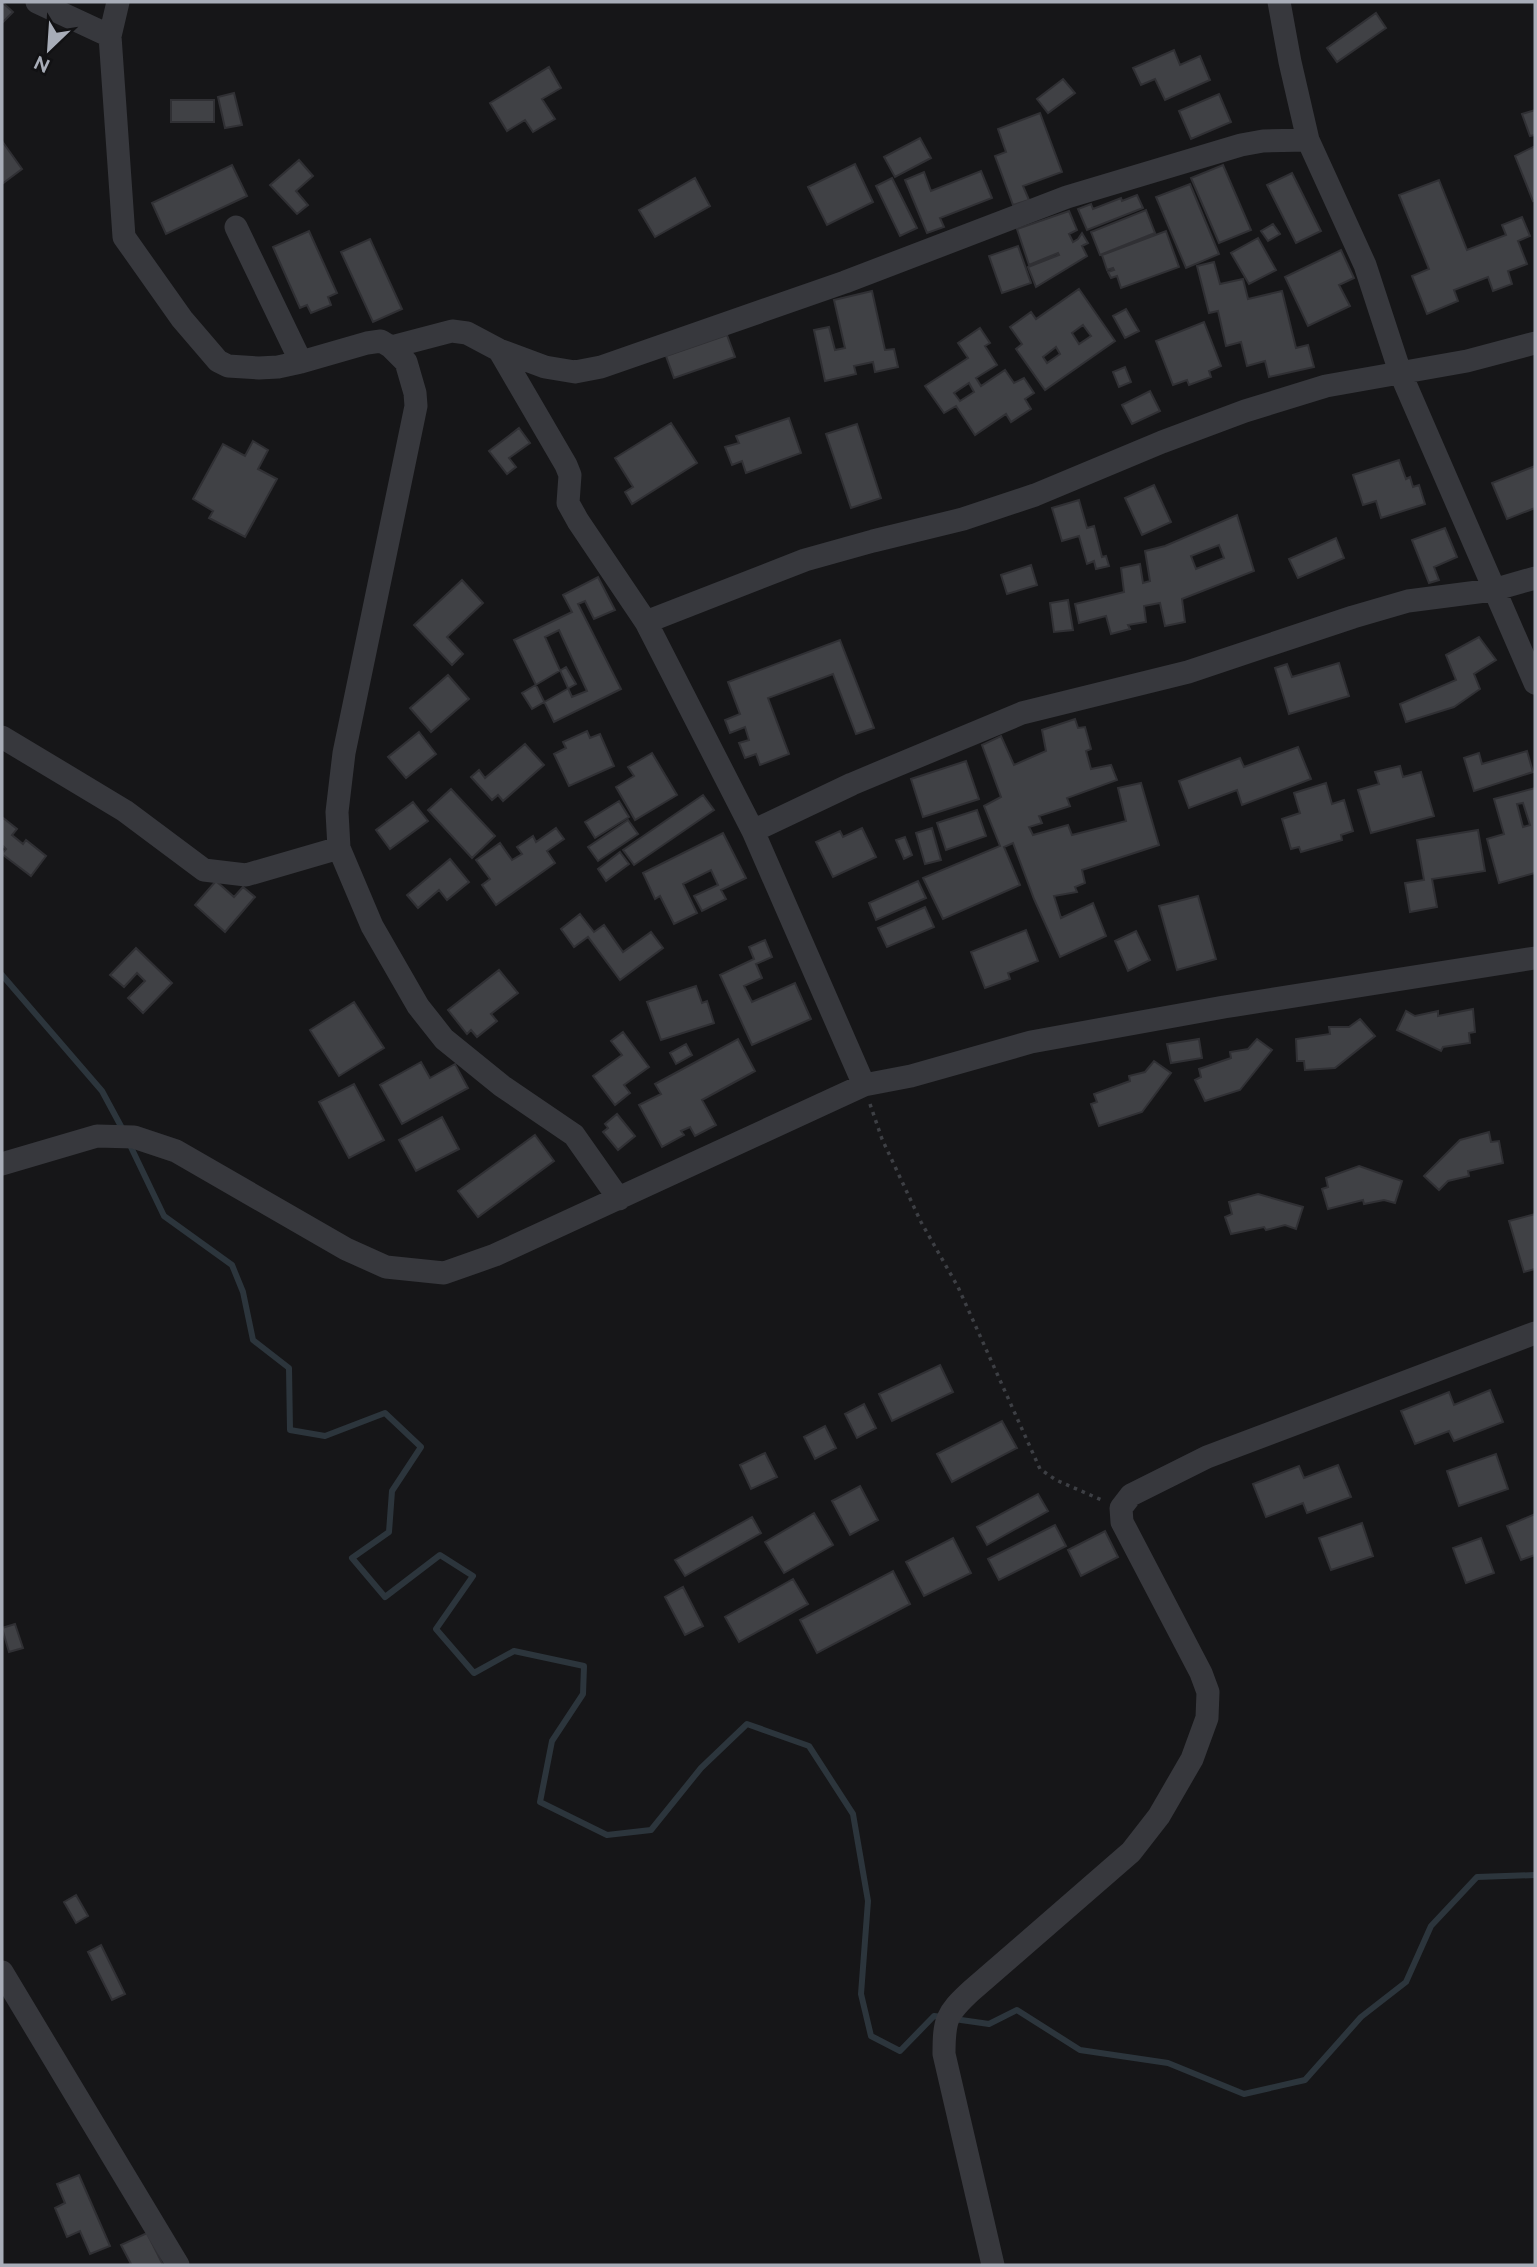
<svg xmlns="http://www.w3.org/2000/svg" width="1537" height="2267" font-family="Raleway,sans-serif">
<style>
.lines{fill:none;stroke-linecap:round;stroke-linejoin:round}
.stream{stroke:#2c353c;stroke-width:6}
.building{fill:#404145;stroke:#303034;stroke-width:2;fill-rule:evenodd}
.path{stroke:#3d3f44;stroke-width:3.5;stroke-dasharray:3.5 5;stroke-linecap:butt}
.minor{stroke:#37383d;stroke-width:23}
</style>
<rect width="100%" height="100%" fill="#161618"/>
<g class="lines">
<path class="stream" d="M2,975L102,1091L123,1130
M129,1143L164,1216L232,1265L243,1292L253,1340L289,1368L290,1430L325,1436L385,1413L421,1447L392,1491L389,1532L352,1558L385,1597L440,1555L473,1576L436,1629L474,1673L514,1651L584,1666L583,1694L552,1741L540,1802L607,1835L651,1830L701,1768L747,1724L809,1746L853,1814L868,1901L861,1994L871,2036L900,2051L934,2016L943,2017
M954,2019L989,2024L1017,2010L1080,2050L1168,2063L1244,2094L1305,2080L1361,2017L1406,1982L1431,1926L1477,1877L1535,1875"/>
</g>
<path class="building" d="M2,2L13,12L2,23Z
M1376,13L1386,28L1337,62L1327,48Z
M1174,50L1180,65L1200,56L1210,80L1165,100L1155,79L1141,85L1133,68Z
M549,67L561,88L542,99L555,119L533,132L525,120L507,131L490,103Z
M1063,79L1075,93L1048,113L1037,99Z
M234,93L242,125L225,128L218,97Z
M1219,94L1231,122L1191,139L1179,111Z
M171,100H214V122H171Z
M1535,110V135L1530,136L1522,114Z
M1040,113L1062,172L1023,186L1029,200L1013,205L995,156L1006,152L998,129Z
M920,138L931,158L895,177L884,157Z
M2,141L22,169L2,184Z
M1535,146V200L1533,201L1515,156Z
M299,160L313,176L296,191L308,205L297,214L270,185Z
M855,164L873,202L827,225L808,187Z
M232,165L247,196L166,234L152,203Z
M1223,165L1251,230L1219,243L1191,178Z
M981,171L992,198L940,218L944,227L927,233L905,180L924,172L931,191Z
M1292,173L1321,231L1296,243L1267,185Z
M695,178L710,206L655,237L639,210Z
M892,178L917,228L900,236L876,186Z
M1439,180L1467,250L1506,235L1502,225L1522,217L1530,236L1518,241L1527,264L1508,271L1512,284L1493,291L1488,277L1454,290L1458,301L1427,314L1412,276L1429,269L1399,195Z
M1190,184L1219,254L1186,268L1156,197Z
M1137,195L1143,208L1087,230L1078,209L1091,204L1093,209L1121,198L1122,201Z
M1146,210L1155,233L1100,255L1091,232Z
M1069,211L1077,230L1069,234L1073,242L1078,239L1082,233L1088,243L1082,246L1087,256L1036,287L1028,267L1059,255L1058,253L1029,265L1017,229Z
M1273,224L1280,234L1268,241L1261,231Z
M309,231L337,293L328,297L331,305L311,313L307,305L300,308L273,247Z
M1166,231L1179,267L1121,288L1117,276L1111,278L1108,272L1114,270L1113,268L1107,270L1102,255Z
M1258,238L1276,270L1249,284L1231,253Z
M370,239L402,309L373,322L341,252Z
M1018,246L1031,283L1002,293L989,256Z
M1341,250L1354,278L1339,285L1350,306L1308,326L1285,277Z
M1214,262L1220,284L1243,279L1248,299L1282,291L1296,348L1308,345L1314,367L1269,377L1265,361L1247,366L1241,342L1226,346L1218,311L1209,313L1197,266Z
M1079,289L1115,341L1045,390L1016,349L1022,344L1010,327L1031,312L1036,319ZM1083,325L1091,336L1079,344L1072,333ZM1056,347L1060,354L1047,363L1043,357Z
M872,291L885,350L894,349L898,367L875,372L873,362L854,366L856,374L825,381L814,330L829,327L835,350L845,348L834,300Z
M1126,309L1139,331L1125,338L1113,316Z
M1204,322L1221,366L1209,371L1211,377L1189,385L1187,380L1173,385L1156,341Z
M980,328L990,343L985,346L997,365L976,378L981,386L1005,370L1014,383L1024,378L1034,393L1025,399L1031,409L1011,422L1006,414L975,435L956,406L944,413L925,386L968,358L958,343ZM969,383L974,392L960,401L954,393Z
M727,335L735,357L674,378L666,356Z
M1125,367L1131,382L1119,387L1113,372Z
M1150,391L1160,411L1132,424L1122,405Z
M789,418L801,453L746,473L742,461L732,465L725,447L739,443L736,436Z
M671,423L697,463L632,504L625,492L633,487L615,458Z
M857,424L881,498L851,508L826,434Z
M519,428L530,443L509,458L516,467L507,474L489,451Z
M253,441L268,450L258,469L277,479L245,537L209,518L213,511L193,499L223,444L245,456Z
M1399,460L1406,479L1410,477L1413,487L1419,485L1425,504L1381,518L1376,501L1363,505L1353,475Z
M1535,466V508L1507,519L1492,483Z
M1154,485L1171,522L1142,535L1125,498Z
M1079,500L1087,528L1094,526L1102,557L1106,556L1109,566L1096,569L1094,561L1087,564L1079,536L1062,541L1052,508Z
M1237,515L1254,571L1182,599L1185,622L1165,626L1160,603L1144,606L1146,622L1128,625L1130,629L1111,634L1106,616L1079,623L1075,604L1124,592L1121,568L1140,564L1143,583L1150,581L1145,551L1165,546ZM1219,545L1224,558L1196,569L1191,556Z
M1445,528L1457,557L1434,567L1439,580L1429,583L1412,540Z
M1336,538L1344,558L1298,578L1289,559Z
M1031,565L1037,585L1007,594L1001,575Z
M598,577L615,610L594,619L585,601L578,604L621,689L554,722L514,640L572,612L563,595ZM559,630L587,691L572,697L545,637Z
M462,580L483,603L447,637L463,654L452,665L414,625Z
M1068,600L1073,630L1054,632L1050,603Z
M1479,637L1496,660L1474,674L1480,689L1454,707L1406,722L1400,704L1456,680L1446,655Z
M840,640L874,728L856,734L833,674L768,698L789,754L760,765L756,754L745,758L739,743L749,740L745,727L730,733L725,720L740,714L728,682Z
M1339,663L1349,696L1289,714L1275,668L1287,664L1292,677Z
M566,667L576,684L532,709L522,693Z
M448,675L469,699L431,732L410,708Z
M1075,719L1078,728L1085,727L1091,749L1086,751L1091,769L1111,765L1117,780L1067,798L1070,806L1039,816L1042,823L1029,827L1033,835L1068,825L1072,835L1126,821L1118,788L1141,783L1159,845L1082,870L1085,883L1075,887L1077,892L1054,896L1061,918L1093,903L1106,936L1060,957L1034,899L1013,843L1004,847L1020,885L943,919L923,878L1000,846L984,806L1001,797L982,745L1001,736L1014,765L1046,751L1042,730Z
M587,731L590,738L600,734L614,766L569,786L554,754L566,748L563,742Z
M419,732L436,754L406,778L388,757Z
M525,744L544,765L503,801L498,795L492,800L471,777L479,770L485,778Z
M1298,747L1311,779L1242,805L1237,790L1189,808L1179,781L1240,758L1244,767Z
M1527,751L1533,772L1474,791L1464,758L1479,753L1482,764Z
M652,753L677,795L635,820L616,787L634,776L628,767Z
M966,761L979,799L923,817L911,779Z
M1400,766L1403,777L1421,772L1434,816L1371,833L1358,790L1379,784L1375,772Z
M1326,783L1332,804L1344,800L1353,831L1341,835L1342,840L1301,852L1299,847L1291,849L1282,819L1300,813L1294,793Z
M1535,788V873L1499,883L1487,839L1504,834L1494,799ZM1523,803L1530,825L1523,827L1517,804Z
M451,789L495,836L472,858L428,810Z
M703,795L714,810L634,865L623,850Z
M619,801L629,817L595,838L585,822Z
M413,802L428,821L390,849L376,830Z
M977,810L986,836L946,850L937,823Z
M2,817L17,829L12,835L23,844L26,840L46,856L31,876L2,854L6,849L2,845Z
M628,820L638,834L598,861L588,847Z
M556,828L564,839L547,851L555,863L496,905L482,885L490,879L476,860L500,843L512,860L522,854L517,847L533,836L536,842Z
M862,828L876,857L833,877L816,842L840,831L843,837Z
M932,828L941,860L925,864L916,833Z
M1478,830L1485,871L1432,879L1437,907L1410,912L1405,883L1424,880L1417,840Z
M723,833L746,878L721,890L726,899L702,911L694,896L718,885L711,870L683,884L697,913L674,924L660,896L655,899L643,873Z
M905,837L912,855L904,859L896,840Z
M620,852L629,864L606,881L598,869Z
M450,859L469,882L447,900L439,890L418,908L407,895Z
M216,881L234,897L243,887L255,897L225,932L195,905Z
M918,881L926,898L876,920L869,903Z
M1198,896L1216,959L1177,970L1159,906Z
M925,907L934,927L887,947L878,928Z
M580,914L594,932L604,925L623,952L651,932L663,948L620,980L588,937L574,947L561,929Z
M1026,930L1038,961L1008,973L1010,979L985,988L971,952Z
M1136,931L1150,960L1128,971L1115,941Z
M765,940L772,957L756,964L762,978L744,986L752,1002L795,983L811,1019L752,1045L720,975L754,959L749,947Z
M136,948L172,983L143,1013L128,998L145,981L137,973L124,987L110,975Z
M499,970L518,993L491,1014L497,1021L477,1037L471,1030L467,1034L448,1010Z
M696,986L702,1003L707,1001L714,1023L661,1040L647,1002Z
M354,1002L384,1048L339,1076L310,1030Z
M1473,1009L1475,1032L1469,1033L1470,1043L1443,1047L1441,1051L1397,1030L1406,1011L1415,1016L1438,1011V1016Z
M1360,1019L1375,1036L1335,1068L1305,1070L1304,1061H1297L1296,1039L1330,1034L1329,1027H1349Z
M623,1032L649,1067L624,1085L630,1093L615,1105L593,1076L622,1055L611,1041Z
M738,1039L755,1071L702,1100L716,1125L695,1136L690,1127L681,1131L684,1135L662,1147L639,1105L661,1094L655,1084Z
M1199,1039L1202,1058L1171,1063L1167,1044Z
M1257,1039L1272,1050L1240,1090L1205,1101L1195,1080L1201,1077L1199,1069L1231,1058L1230,1052L1248,1049Z
M686,1044L692,1055L676,1064L670,1053Z
M1154,1061L1171,1073L1142,1112L1099,1126L1091,1104L1097,1102L1094,1094L1130,1081L1129,1076L1145,1072Z
M421,1062L430,1078L455,1064L468,1088L402,1124L380,1085Z
M354,1084L384,1140L349,1158L319,1102Z
M617,1114L635,1136L618,1150L603,1132L608,1128L605,1124Z
M442,1117L459,1149L416,1171L399,1140Z
M1489,1132L1491,1142L1499,1141L1503,1163L1468,1171L1469,1176L1448,1181L1439,1190L1424,1176L1460,1140Z
M535,1135L554,1161L478,1217L458,1191Z
M1359,1166L1402,1181L1395,1203L1384,1200L1364,1204L1363,1200L1328,1209L1322,1189L1328,1187L1326,1178Z
M1258,1194L1303,1207L1296,1229L1285,1225L1266,1230L1264,1227L1231,1234L1225,1217L1232,1214L1229,1202Z
M1535,1214V1269L1524,1272L1509,1221Z
M940,1365L953,1392L892,1421L879,1394Z
M1490,1390L1503,1422L1454,1441L1449,1431L1415,1444L1401,1411L1449,1392L1454,1405Z
M864,1404L876,1428L857,1438L845,1414Z
M1002,1421L1017,1448L952,1482L937,1454Z
M825,1426L836,1448L815,1459L804,1437Z
M765,1453L777,1477L751,1489L740,1465Z
M1496,1454L1508,1489L1459,1506L1447,1471Z
M1338,1465L1351,1497L1307,1513L1303,1503L1266,1517L1253,1484L1299,1466L1304,1478Z
M860,1486L878,1520L850,1535L832,1501Z
M1038,1494L1048,1511L987,1545L977,1527Z
M814,1513L833,1545L784,1573L765,1542Z
M1535,1514V1555L1521,1560L1507,1526Z
M752,1517L761,1533L685,1576L675,1560Z
M1362,1523L1373,1556L1331,1570L1319,1538Z
M1055,1525L1066,1546L999,1580L988,1559Z
M1105,1531L1118,1557L1081,1576L1068,1550Z
M953,1538L971,1573L924,1596L906,1562Z
M1481,1538L1494,1573L1466,1583L1453,1548Z
M893,1571L910,1604L817,1653L800,1620Z
M793,1579L808,1604L739,1642L725,1617Z
M683,1587L703,1626L685,1635L665,1597Z
M15,1624L23,1648L9,1652L2,1628Z
M76,1895L88,1916L76,1923L64,1902Z
M101,1945L125,1994L112,2000L88,1952Z
M79,2175L110,2246L90,2254L80,2231L67,2237L55,2208L65,2203L57,2184Z
M147,2233L163,2265H128L131,2264L121,2245Z"/>
<g class="lines">
<path class="path" d="M870,1104L882,1139L921,1222L958,1287L1040,1469L1056,1480L1104,1501"/>
<path class="minor" d="M37,2L110,36
M118,2L110,36L124,237L182,319L218,361L228,366L259,368L278,367L301,362L367,343L381,341L391,347L406,362L415,393L416,406L344,753L337,812L339,848L372,926L418,1006L444,1039L502,1086L574,1135L619,1199
M1279,2L1290,62L1308,140L1365,265L1400,372L1535,683
M236,227L301,362
M391,347L452,331L467,333L499,350L545,367L575,372L601,367L845,282L1067,197L1241,145L1263,141L1308,140
M499,350L566,465L570,475L568,503L578,521L646,622L753,831L864,1085
M646,622L805,560L873,541L963,519L1035,495L1162,442L1245,411L1326,386L1467,361L1535,343
M2,737L125,811L204,870L246,875L339,848
M753,831L852,784L1022,713L1188,672L1353,617L1408,601L1493,590L1535,578
M2,1164L97,1136L134,1137L176,1151L346,1249L386,1267L444,1273L495,1255L864,1085L911,1076L1031,1042L1224,1007L1535,958
M2,1972L178,2265
M993,2265L944,2054C944,2020 946,2014 971,1991L1131,1852L1159,1816L1192,1759L1207,1718L1208,1692L1201,1673L1122,1522L1121,1508L1131,1495L1207,1457L1535,1333"/>
</g>
<rect width="1537" height="2267" fill="none" stroke="#a8adb8" stroke-width="7"/>
<g transform="translate(49 49) rotate(205)" stroke="#111113" stroke-width="5" paint-order="stroke">
<path d="M0-5L12 26L0 18L-12 26Z" fill="#a8adb8"/>
<text y="-10" font-size="19" font-weight="bold" text-anchor="middle" fill="#a8adb8">N</text>
</g>
</svg>
